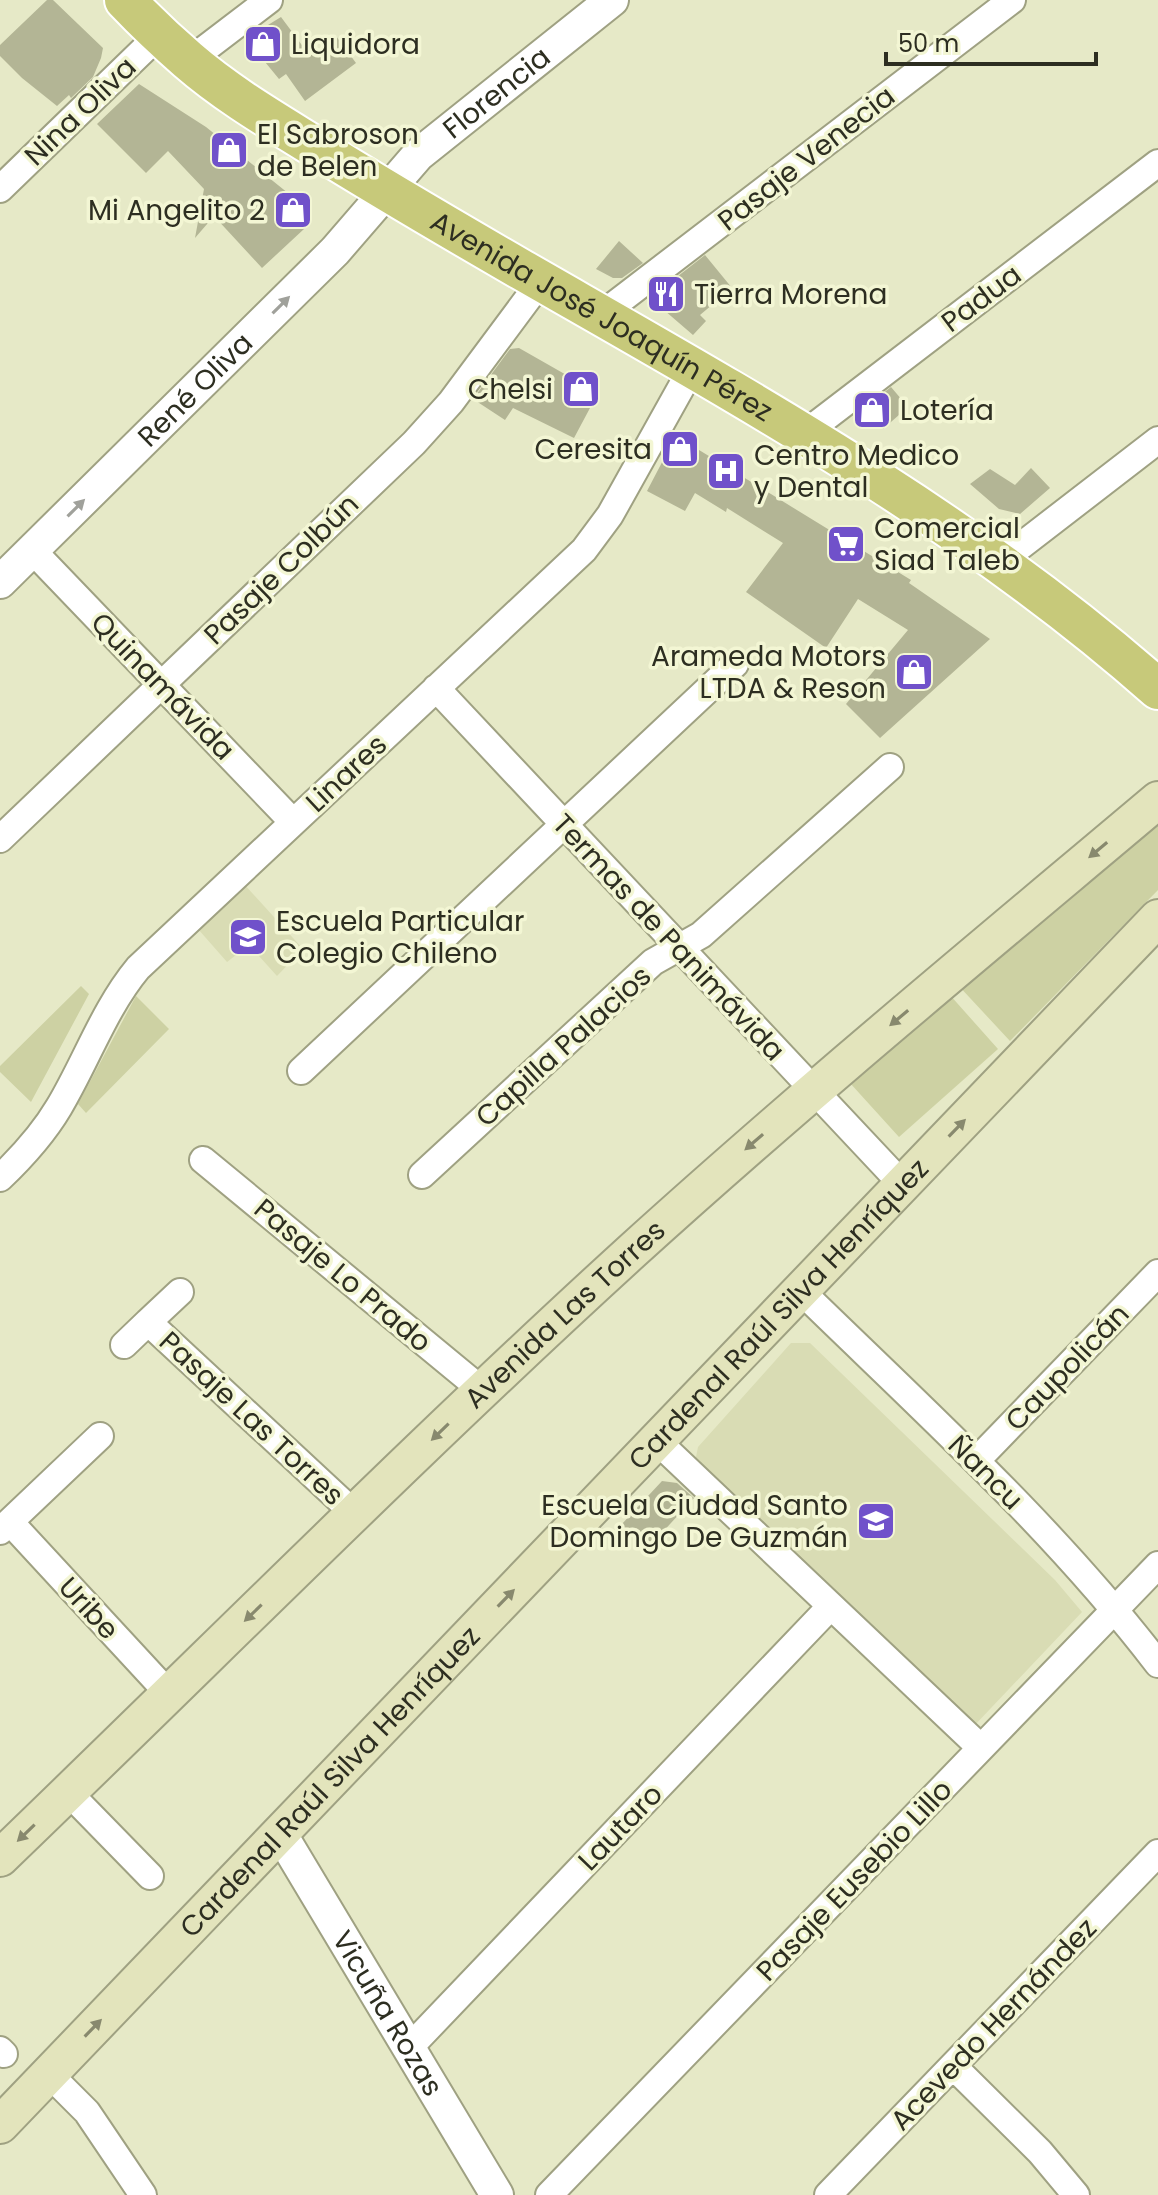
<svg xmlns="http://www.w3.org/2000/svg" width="1158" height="2195" font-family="Poppins,sans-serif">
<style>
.built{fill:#d9dcb4}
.green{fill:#cdd1a3}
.building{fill:#b3b595}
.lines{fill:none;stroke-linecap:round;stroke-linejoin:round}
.minor-casing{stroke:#9fa182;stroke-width:30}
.tertiary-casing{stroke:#9fa182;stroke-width:36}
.secondary-casing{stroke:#9fa182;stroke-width:40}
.primary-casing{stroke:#fff;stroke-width:44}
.minor{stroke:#fff;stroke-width:26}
.tertiary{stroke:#fff;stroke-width:32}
.secondary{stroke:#e3e4bc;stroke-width:36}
.primary{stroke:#c7c97a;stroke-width:40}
.oneway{fill:#a0a19b}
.oneway2{fill:#88896e}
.labels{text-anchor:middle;stroke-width:7;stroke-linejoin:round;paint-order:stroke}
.poi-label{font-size:28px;fill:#2d2e21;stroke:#f3f6d4;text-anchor:start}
.street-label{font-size:28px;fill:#2d2e21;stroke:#f3f6d4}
</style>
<rect width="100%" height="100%" fill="#e6e9c7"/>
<path class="built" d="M243,883L303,949L277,976L249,945L227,962L198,929Z
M791,1343H810L1055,1580L1082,1612L973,1727L695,1462L698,1447Z"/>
<path class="green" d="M1158,817V890L1010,1041L957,984Z
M81,986L89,994L31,1102L0,1072V1066Z
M949,994L998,1049L899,1137L850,1083Z
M136,996L169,1029L86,1113L78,1104Z"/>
<path class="building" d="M47,0H53L103,48L101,58L93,77L71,98L69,95L57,106L22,78L0,56V45Z
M281,17L310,56L336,36L356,63L305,101L286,74L279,79L256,51L255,33Z
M139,84L206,127L309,210L304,229L262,268L214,216L195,238L204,189L168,151L146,173L97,124Z
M619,241L643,263L622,278H613L596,269Z
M705,255L732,288L700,315L706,321L693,335L650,298Z
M519,348L598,393L574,438L513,408L505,420L473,399L510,349Z
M891,387L908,407L883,429L864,408Z
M686,442L911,580L909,583L990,639L880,738L846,704L908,630L858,599L826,648L746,592L783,543L727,508L726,512L695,493L685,511L647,491L670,447Z
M1031,468L1050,488L1020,514L999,509L970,484L990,469L1015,485Z
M662,1481L677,1483L694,1498L647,1549L621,1525Z"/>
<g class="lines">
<g class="minor-casing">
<path id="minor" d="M189,61L269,0
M0,189L160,34
M601,315L1012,0
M804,434L1158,163
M33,551L293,822
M1000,562L1158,440
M436,688L903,1185
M0,839L414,443L451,402L541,281
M301,1071L735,664
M203,1160L483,1391
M422,1175L653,962L701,935L890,767
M0,1178C22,1157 43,1134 59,1107C86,1062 104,1009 138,968L584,550L610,515L692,368
M801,1291C924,1411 1053,1527 1158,1664
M180,1292L148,1322L355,1514
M124,1345L148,1322
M657,1441L981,1748
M976,1461L1158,1273
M10,1522L169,1694
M0,1531L100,1436
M68,1792L150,1876
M409,2048L831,1606
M0,2050L4,2054
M953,2066L1040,2152L1076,2195
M49,2074L87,2112L143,2195
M549,2195L1158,1565
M828,2195L1158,1853"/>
</g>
<g class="tertiary-casing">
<g id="tertiary">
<path id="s1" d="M0,582L335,251L418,155L612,0"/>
<path id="s2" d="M280,1833L497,2195"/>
</g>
</g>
<g class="secondary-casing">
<g id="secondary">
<path id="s3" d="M0,1858C210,1656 416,1448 631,1252C803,1096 981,949 1158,800"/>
<path id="s4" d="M0,2125L1158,918"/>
</g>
</g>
<g class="primary-casing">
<g id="primary">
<path id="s5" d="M125,0C145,21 166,41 188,60C226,93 270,119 312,145C381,188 451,229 522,270C743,397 966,519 1158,689"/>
</g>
</g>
<use href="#minor" class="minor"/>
<use href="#tertiary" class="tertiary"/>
<use href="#secondary" class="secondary"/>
<use href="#primary" class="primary"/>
</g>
<defs><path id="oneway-solid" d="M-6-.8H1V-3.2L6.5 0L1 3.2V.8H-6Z" transform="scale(2)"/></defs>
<g class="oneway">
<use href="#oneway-solid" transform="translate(281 305) rotate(-45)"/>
<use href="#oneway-solid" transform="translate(76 508) rotate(-45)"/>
</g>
<g class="oneway2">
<use href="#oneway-solid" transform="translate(1098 850) rotate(140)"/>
<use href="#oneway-solid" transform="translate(899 1018) rotate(140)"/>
<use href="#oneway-solid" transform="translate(957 1128) rotate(-46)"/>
<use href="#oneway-solid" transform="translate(754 1142) rotate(139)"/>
<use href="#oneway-solid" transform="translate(440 1432) rotate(136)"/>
<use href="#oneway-solid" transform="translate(506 1598) rotate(-46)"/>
<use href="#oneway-solid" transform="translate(253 1613) rotate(136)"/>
<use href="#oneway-solid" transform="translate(26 1833) rotate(136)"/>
<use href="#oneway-solid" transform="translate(93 2028) rotate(-46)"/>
</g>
<defs>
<g id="shop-square" transform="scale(2)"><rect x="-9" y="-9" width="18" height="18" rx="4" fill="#7051ca" stroke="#f3f6d4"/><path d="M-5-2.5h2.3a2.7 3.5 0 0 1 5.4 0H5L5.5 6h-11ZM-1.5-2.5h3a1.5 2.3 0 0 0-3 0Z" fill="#fff"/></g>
<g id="restaurant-square" transform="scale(2)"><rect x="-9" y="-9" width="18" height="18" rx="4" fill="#7051ca" stroke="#f3f6d4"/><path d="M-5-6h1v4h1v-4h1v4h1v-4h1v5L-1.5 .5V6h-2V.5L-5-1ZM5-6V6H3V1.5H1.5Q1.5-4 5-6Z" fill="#fff"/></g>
<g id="hospital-square" transform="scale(2)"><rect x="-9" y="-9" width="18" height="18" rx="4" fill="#7051ca" stroke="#f3f6d4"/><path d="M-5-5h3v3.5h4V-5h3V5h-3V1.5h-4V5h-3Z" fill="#fff"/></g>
<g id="supermarket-square" transform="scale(2)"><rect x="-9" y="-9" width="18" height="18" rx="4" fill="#7051ca" stroke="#f3f6d4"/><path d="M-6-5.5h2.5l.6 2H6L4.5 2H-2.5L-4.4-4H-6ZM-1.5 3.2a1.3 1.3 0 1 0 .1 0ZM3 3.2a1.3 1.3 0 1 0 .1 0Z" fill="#fff"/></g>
<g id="school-square" transform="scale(2)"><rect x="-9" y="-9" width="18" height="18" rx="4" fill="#7051ca" stroke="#f3f6d4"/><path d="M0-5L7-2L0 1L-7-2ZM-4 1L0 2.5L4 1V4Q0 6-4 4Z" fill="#fff"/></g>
</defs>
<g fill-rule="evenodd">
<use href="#shop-square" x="263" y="44"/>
<use href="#shop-square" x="229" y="150"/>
<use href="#shop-square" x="293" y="210"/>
<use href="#restaurant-square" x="666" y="294"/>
<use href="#shop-square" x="581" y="389"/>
<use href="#shop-square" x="872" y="410"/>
<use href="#shop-square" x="680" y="449"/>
<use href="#hospital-square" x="726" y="471"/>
<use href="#supermarket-square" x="846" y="544"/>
<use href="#shop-square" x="914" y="672"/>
<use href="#school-square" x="248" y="937"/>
<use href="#school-square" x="876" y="1521"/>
</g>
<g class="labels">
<g class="poi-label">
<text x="291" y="54">Liquidora</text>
<text x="257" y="144">El Sabroson<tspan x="257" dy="32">de Belen</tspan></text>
<text x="265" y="220" text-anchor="end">Mi Angelito 2</text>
<text x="694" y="304">Tierra Morena</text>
<text x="553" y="399" text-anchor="end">Chelsi</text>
<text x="900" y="420">Lotería</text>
<text x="652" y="459" text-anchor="end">Ceresita</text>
<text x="754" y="465">Centro Medico<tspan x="754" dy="32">y Dental</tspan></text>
<text x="874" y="538">Comercial<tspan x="874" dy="32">Siad Taleb</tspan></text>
<text x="886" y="666" text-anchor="end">Arameda Motors<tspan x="886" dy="32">LTDA &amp; Reson</tspan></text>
<text x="276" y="931">Escuela Particular<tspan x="276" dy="32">Colegio Chileno</tspan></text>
<text x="848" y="1515" text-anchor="end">Escuela Ciudad Santo<tspan x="848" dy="32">Domingo De Guzmán</tspan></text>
</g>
<g class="street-label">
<text dy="10" stroke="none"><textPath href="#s1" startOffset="698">Florencia</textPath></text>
<text transform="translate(80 111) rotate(-44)" y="10">Nina Oliva</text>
<text transform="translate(806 158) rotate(-38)" y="10">Pasaje Venecia</text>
<text transform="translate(981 298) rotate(-37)" y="10">Padua</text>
<text dy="10" stroke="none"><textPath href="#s5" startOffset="574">Avenida José Joaquín Pérez</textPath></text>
<text dy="10" stroke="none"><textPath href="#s1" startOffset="274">René Oliva</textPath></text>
<text transform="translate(281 569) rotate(-44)" y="10">Pasaje Colbún</text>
<text transform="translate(163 686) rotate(46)" y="10">Quinamávida</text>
<text transform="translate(346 773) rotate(-43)" y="10">Linares</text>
<text transform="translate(669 937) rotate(47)" y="10">Termas de Panimávida</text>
<text transform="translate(563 1046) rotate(-42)" y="10">Capilla Palacios</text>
<text transform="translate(343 1275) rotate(40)" y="10">Pasaje Lo Prado</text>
<text dy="10" stroke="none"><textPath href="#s3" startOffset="784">Avenida Las Torres</textPath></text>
<text dy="10" stroke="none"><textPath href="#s4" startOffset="1124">Cardenal Raúl Silva Henríquez</textPath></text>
<text transform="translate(1067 1367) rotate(-46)" y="10">Caupolicán</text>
<text transform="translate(252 1418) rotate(43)" y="10">Pasaje Las Torres</text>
<text transform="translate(986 1472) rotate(45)" y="10">Ñancu</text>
<text transform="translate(89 1608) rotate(47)" y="10">Uribe</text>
<text dy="10" stroke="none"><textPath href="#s4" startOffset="476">Cardenal Raúl Silva Henríquez</textPath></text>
<text transform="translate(620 1827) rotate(-46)" y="10">Lautaro</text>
<text transform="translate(854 1880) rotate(-46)" y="10">Pasaje Eusebio Lillo</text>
<text dy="10" stroke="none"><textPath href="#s2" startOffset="210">Vicuña Rozas</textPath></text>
<text transform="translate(993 2024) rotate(-46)" y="10">Acevedo Hernández</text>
</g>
</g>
<path d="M886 52v12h210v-12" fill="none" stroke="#2d2e21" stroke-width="4"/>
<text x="898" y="52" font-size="24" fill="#2d2e21" stroke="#f3f6d4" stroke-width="6" paint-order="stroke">50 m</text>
</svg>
